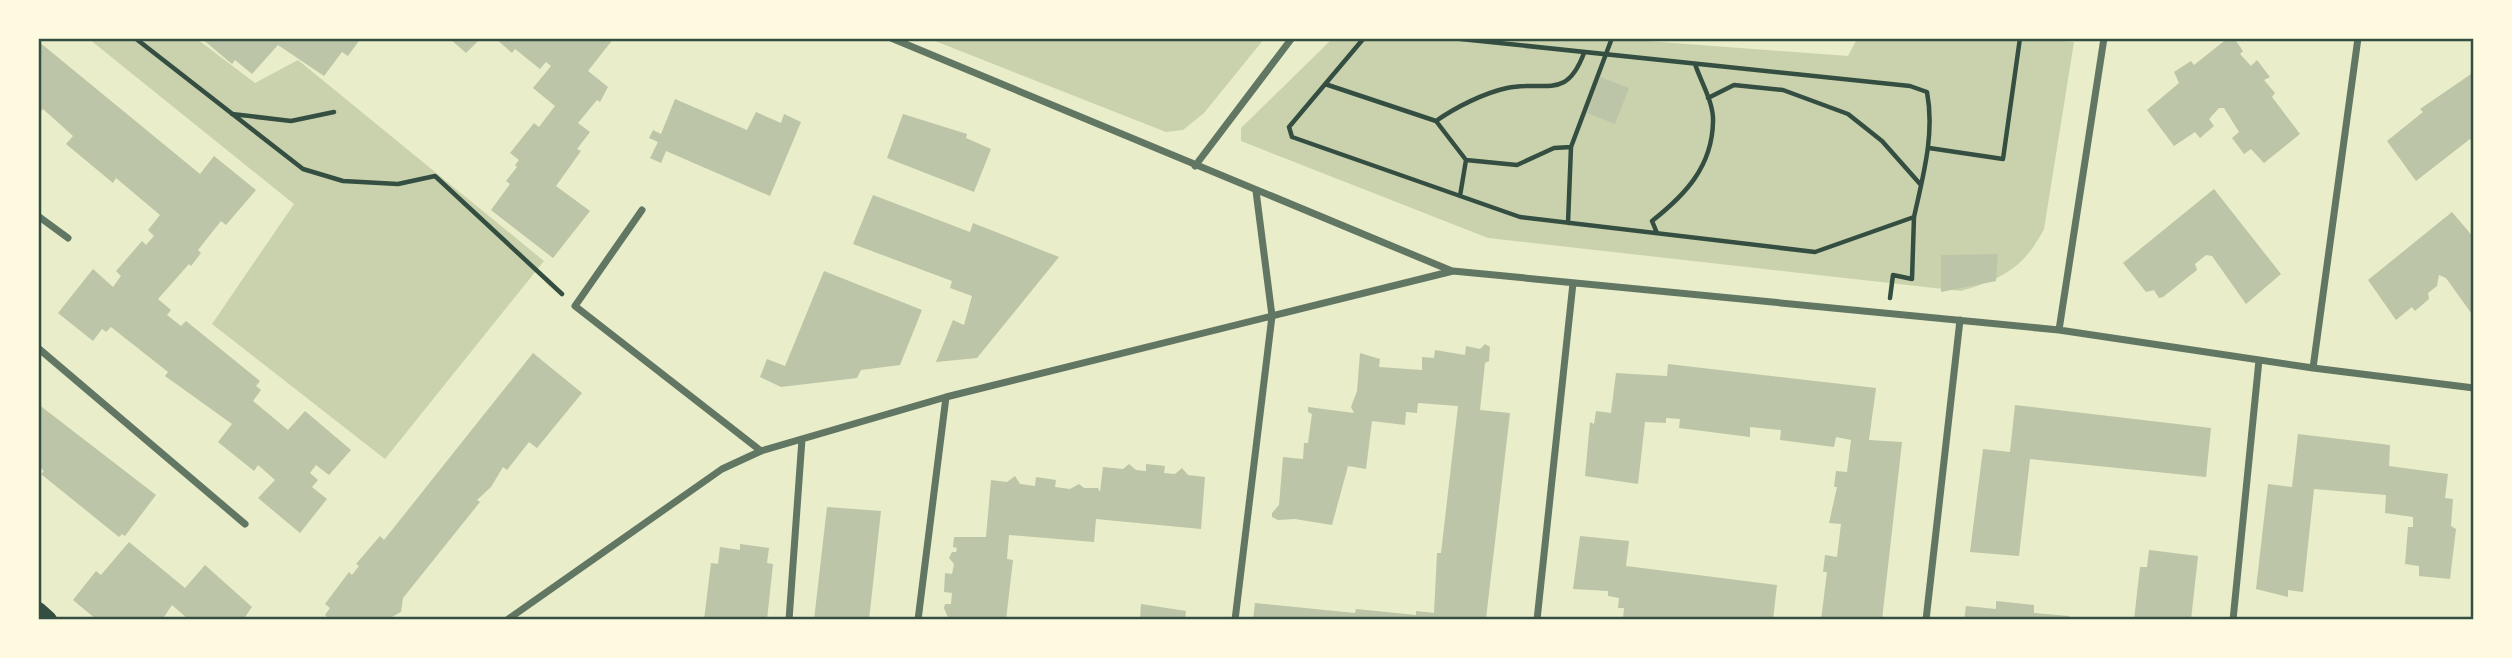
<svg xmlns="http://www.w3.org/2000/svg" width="2512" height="658" font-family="'Space Grotesk',sans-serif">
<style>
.green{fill:#cad2ad}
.building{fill:#bcc5a7}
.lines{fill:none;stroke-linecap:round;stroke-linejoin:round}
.path{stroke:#344e41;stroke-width:4.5}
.minor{stroke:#617663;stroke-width:7}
.primary{stroke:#344e41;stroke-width:18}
.neatline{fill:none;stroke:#344e41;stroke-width:2.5}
</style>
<rect width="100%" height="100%" fill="#e9edc9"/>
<path class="green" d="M1607,38L1848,56L1857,39L2031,38L2074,42L2044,229C2024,268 2002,279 1961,291L1488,238L1241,141V128L1332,39Z
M89,39H197L255,83L298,60L544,261L385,459L212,324L294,204Z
M930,39L1264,38V39L1204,113L1183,130L1166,132Z"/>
<path class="building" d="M201,38L286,40L361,38L348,56L342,52L324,76L278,45L252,74L235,60L232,64Z
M449,38H481L466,53Z
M495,38H614L588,71L608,87L600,102L597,100L578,123L590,132L577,149L581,151L556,186L590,211L553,258L491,210L510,184L506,181L517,167L515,165L519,160L510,153L534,123L539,127L555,106L533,88L551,66L546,62L540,69L515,49L512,53Z
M2228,38H2234L2243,51L2240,54L2251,66L2257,60L2270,77L2264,80L2275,93L2272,97L2300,134L2264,163L2251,149L2244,154L2232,138L2239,132L2224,108H2219L2209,119L2214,126L2200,138L2195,132L2174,146L2147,110L2179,83L2174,72L2191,61L2194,65Z
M38,41L200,174L214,156L256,190L226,225L221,221L198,250L201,253L191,266L189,264L158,299L171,310L167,315L181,326L186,321L260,381L256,386L261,390L253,401L288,430L305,411L351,450L329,475L316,465L310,473L318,480L312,487L327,499L300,533L258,498L275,480L258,465L254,471L218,442L232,424L165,376L168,372L111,327L106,332L102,329L93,341L58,313L93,269L113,287L121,276L116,271L142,241L146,245L154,236L148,230L160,215L116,178L113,183L66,144L73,136L43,109L38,114Z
M2474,72V143L2470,139L2416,181L2387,141L2423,112L2420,109Z
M1600,77L1629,88L1615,124L1587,113Z
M675,99L747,130L756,112L781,123L784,114L801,122L770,196L666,151L661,163L650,158L658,142L649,138L653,130L661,134Z
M903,114L967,134L966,138L991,149L974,192L887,158Z
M2214,189L2281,274L2246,304L2212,256L2206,255L2195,264L2197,270L2163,297L2159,298L2154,290L2146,292L2123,263Z
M873,195L970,232L973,223L1059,257L977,358L936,362L953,320L964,325L972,296L950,288L952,281L853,244Z
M2452,212L2474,238V317L2446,278L2439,275L2437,286L2428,293L2429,299L2415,311L2412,307L2396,320L2368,280Z
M1998,254L1996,281L1941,292V255Z
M824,271L922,310L900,365L861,370L857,378L781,387L760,377L767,359L785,366Z
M1485,344L1490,347L1489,361L1485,363L1480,410L1510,413L1486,619L1253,620L1255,603L1355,613L1356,609L1416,615V611L1434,613L1437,553H1441L1458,406L1418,403L1417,413L1406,412L1405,425L1372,421L1366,469L1348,466L1332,525L1295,519L1278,520L1272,517V513L1279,505L1283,457L1303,459L1304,443H1308L1312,414L1308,412V407L1354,413L1351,407L1357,391L1360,353L1380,359L1379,367L1422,370V357L1434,358L1435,350L1465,355L1466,346L1480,349Z
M533,353L582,393L537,448L529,442L507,470L503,467L491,487L477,500L480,502L403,598L401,612L386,620H330L325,615L330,608L325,604L349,572L352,575L359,566L356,564L380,536L384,540Z
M1668,364L1876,388L1869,440L1902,442L1882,620H1821L1827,572H1823L1825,555L1837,557L1841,524L1829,523L1837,487H1834L1836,471L1847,472L1851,440L1836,437L1834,447L1780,440L1781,430L1750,427V437L1679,428L1680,419L1666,418V423L1645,422L1638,484L1585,476L1590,422L1594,424L1596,411L1611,413L1616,373L1667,376Z
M38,404L156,495L125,536L122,534L119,537L41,474L44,471L38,466Z
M2015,405L2211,428L2206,477L2030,459L2019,556L1970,552L1983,449L2010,452Z
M2298,434L2390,445L2389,466L2448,474L2445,498L2453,499L2451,526L2456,529L2450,579L2419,576V566L2405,564L2408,527H2413V517L2385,513L2386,495L2314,489L2303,592L2288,590V597L2256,589L2268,484L2292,487Z
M1129,464L1136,470L1146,471V464L1165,466L1164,473L1175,474L1182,468L1188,475L1205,477L1201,529L1096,519L1094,542L1009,535L1007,559L1013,560L1006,620H949L944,608L945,604H951L952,593L944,592L945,573L952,574L954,564L949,558L952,552H956L957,548L953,547L954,537H986L991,480L1007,482L1015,476L1020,484L1035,486L1036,477L1056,480L1055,487L1070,489L1079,484L1084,488H1098L1100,492L1103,467L1123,469Z
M827,507L881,511L869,620H814Z
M1580,536L1629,541L1626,566L1777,585L1773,620L1623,619L1624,608H1618L1619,598L1608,596V591L1573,589Z
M129,542L185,588L205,565L252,607L243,620H189L172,605L162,620H97L73,600L96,571L101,575Z
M740,544L769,548L767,563L773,564L767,620H704L711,563L718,564L720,547L740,550Z
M2149,550L2198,556L2191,620H2134L2140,567H2147Z
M1996,601L2034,605V613L2069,616L2068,620H1964L1966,606L1996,609Z
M1141,604L1186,611L1185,620H1140Z"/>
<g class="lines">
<path class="path" d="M135,38L303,169L343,181L398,184L435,176L562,294
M1364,38L1289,127L1292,137L1520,217L1815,252L1914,217C1923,176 1935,134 1927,92L1910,86L1451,38
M1325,84L1436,121C1456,107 1484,93 1507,88C1546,80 1566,101 1584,53
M1708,98L1734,85L1783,90L1848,114L1882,141L1921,185
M232,114L291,121L334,112
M1436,121L1466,160L1517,165L1554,148L1571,147L1612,38
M1929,148L2003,159L2020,38
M1460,196L1466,160
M1568,223L1571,147
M1657,233L1652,221C1685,195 1712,167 1713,122C1714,103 1701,82 1695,64
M1890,298L1893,275L1912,279L1914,217"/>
<path class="minor" d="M891,38L1452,271
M1195,166L1292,38
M642,210L575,306L761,451
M38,216L68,238
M2059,330L2104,38
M38,348L245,524
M2313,368L2358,38
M507,620L722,469L761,451L946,397L1453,271L2059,330L2313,368L2474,388
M789,620L802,439
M918,620L946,397
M1235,620L1272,316L1256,191
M1537,620L1573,283
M1926,620L1960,320
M2233,620L2259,360"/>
<path class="primary" d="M38,611L48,620"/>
</g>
<rect width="2512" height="658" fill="none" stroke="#fefae0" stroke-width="80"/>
<rect x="40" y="40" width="2432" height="578" class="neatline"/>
</svg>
